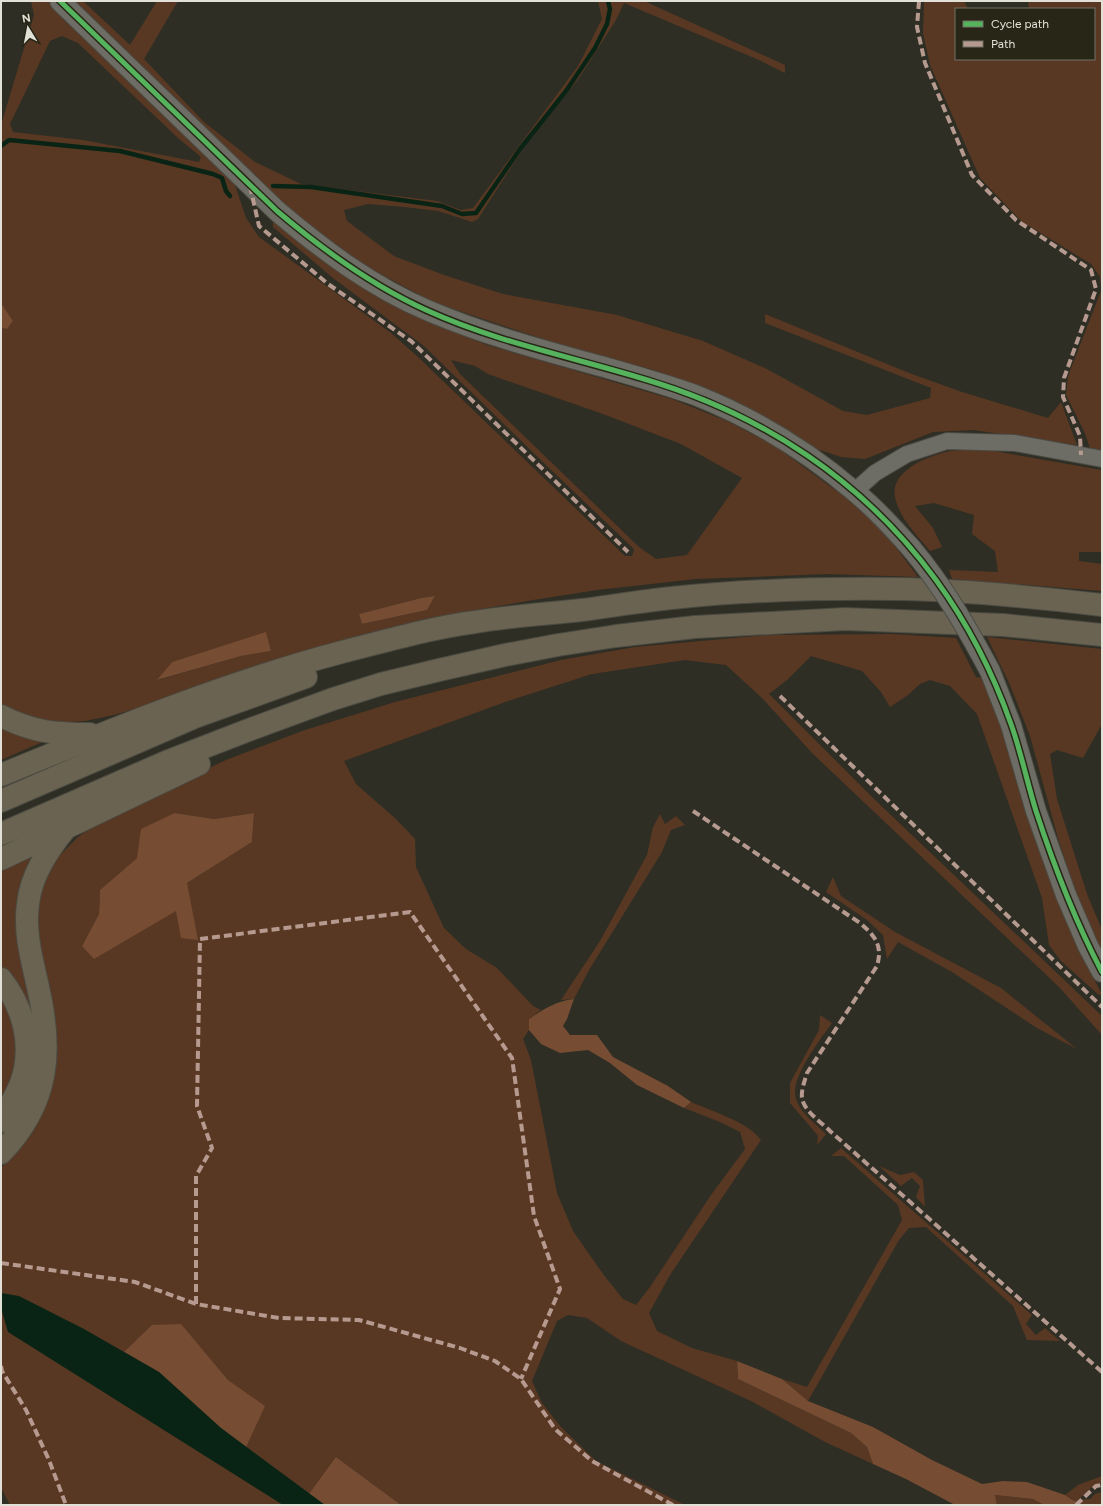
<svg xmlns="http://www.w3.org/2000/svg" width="1103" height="1506" font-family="Figtree,sans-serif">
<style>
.green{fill:#593823;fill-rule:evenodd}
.forest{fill:#764c33}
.water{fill:#092415}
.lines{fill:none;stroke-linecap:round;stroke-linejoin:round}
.stream{stroke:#092415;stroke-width:4.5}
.minor-casing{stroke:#4a4a42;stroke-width:18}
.tertiary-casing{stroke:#4a4a42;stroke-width:22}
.motorway-casing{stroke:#4a4a42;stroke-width:24}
.minor{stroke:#6d6c65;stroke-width:16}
.tertiary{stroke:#6d6c65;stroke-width:20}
.motorway{stroke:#6a6351;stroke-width:22}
.tertiary-bridge-casing{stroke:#4a4a42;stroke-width:22;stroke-linecap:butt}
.tertiary-bridge{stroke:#6d6c65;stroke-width:20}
.quiet{stroke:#b69a8f;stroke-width:4;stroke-dasharray:8 4;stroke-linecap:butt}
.cycleway-casing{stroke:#282717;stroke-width:8}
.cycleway{stroke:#56b35d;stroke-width:5}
</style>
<rect width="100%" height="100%" fill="#2e2e24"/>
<path class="green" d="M31,1H48L233,179L246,218L259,237L391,333L418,357L625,556H632L634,549L549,468L424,346L333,278L273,227V216L336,270L388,303L431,323L487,345L672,399L729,422L775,446L846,498L883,530L918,577L827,574L696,579L597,590L533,600L425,619L319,648L220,678L145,706L114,715L85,721L55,723L31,718L1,705V328L7,329L13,321L1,303V125L34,15ZM62,36L78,43L178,138L201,157L199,162L83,140L13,132L10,124L50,41ZM451,360L475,366L488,374L603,414L681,444L742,478L687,555L656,559L639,547L460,374ZM435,596L427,610L362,624L359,614L421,598ZM266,633L271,651L241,656L158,680L172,662Z
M72,1H83L130,45L157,1H178L144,59L204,122L255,162L301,184L437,201L461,210L473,208L578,66L602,19L598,1H644L785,65V73L759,60L624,3L616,20L579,78L522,150L478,219L472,222L438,211L405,207L368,204L344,210L347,221L394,256L444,275L503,294L617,315L703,341L767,369L843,411L867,415L930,398L931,388L765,323V314L909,373L962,392L1048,418L1061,402L1077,445L974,430L933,432L865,459L841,457L814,448L738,402L657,371L552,342L433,302L362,264L319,232L272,194Z
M924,1H964L968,9H956V59H1094V9H1029L1028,1H1102V450L1090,448L1084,431L1066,395L1068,376L1101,291L1100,277L1091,264L1021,221L980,178L930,65L923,33Z
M988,450L1102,470V552H1079V561L1102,564V591L952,579L949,570L998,572L995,551L972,534L974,515L934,503L915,506L933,528L942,547L930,551C917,535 899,518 895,497C890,470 930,455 951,451C963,449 976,450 988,450Z
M893,634L956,638L976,677L982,678L996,713L1060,908L1082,957L1102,994L1099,995L1061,961L1049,945L1042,898L977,714L950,686L930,680L920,684L908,695L890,707L881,692L862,671L811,656L787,680L769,694L872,797L1102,1016V1035L1059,987L812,753L762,698L726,665L685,660L592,674L511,700L344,761L356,784L396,819L415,839L416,867L444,928L466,949L497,968L533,1006L541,1010L529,1019V1030L523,1039L531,1060L557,1193L573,1231L603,1274L623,1299L636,1305L650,1287L711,1195L745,1149L740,1132L720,1122L684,1108L691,1102C712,1111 748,1122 761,1140L670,1275L649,1313L657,1331L692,1348L737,1361L738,1379L851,1433L867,1447L873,1464L825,1442L751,1401L621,1341L587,1318L568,1315L557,1321L532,1381L542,1403L560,1426L596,1461L685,1505H401L336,1457L359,1505H10L1,1488V1168L30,1135L48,1101L55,1070L56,1044L40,951L37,922L41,892L53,862L78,837L103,818L226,760L302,731L395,702L561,660L635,647L767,635ZM175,813L214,819L254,813L252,842L187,883L82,946L99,914L100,890L137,858ZM181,1325L228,1380L265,1407L183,1372Z
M987,637L1102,649V724L1083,758L1057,750L1050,754L1057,799L1087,894L1102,930V955L1081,910L1058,838L1030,736L1010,685Z
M1,726L47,740L1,760Z
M660,814L665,824L676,816L685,825L671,830L662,852L589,970L574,999L561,1000L600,941L647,855L653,827Z
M38,853L28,883L22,909V947L40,1031L41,1054L38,1082L26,1112L12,1132L1,1143V1131L15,1115L27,1087L35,1051L31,1020L24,997L1,969V870Z
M833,877L841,896L895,932L1001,988L1077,1049L1037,1028L952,972L898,942L887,959L883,935L867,920L826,892Z
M1,996L17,1027V1050L13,1080L1,1104Z
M820,1015L832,1023C820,1040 789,1079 796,1099C800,1113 816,1124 826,1134L817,1145L818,1136L808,1124L790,1103V1083L819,1030Z
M841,1148L1032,1315L1026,1324L1036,1335L1045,1328L1060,1341L1027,1340L1013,1306L926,1227L909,1228L899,1240L808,1401L782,1379L807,1387L902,1220L898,1205L844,1156H831Z
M879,1166L900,1175L914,1172L923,1180L925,1207L916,1197L920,1186L912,1178L901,1186Z
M1102,1476V1482L1092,1487L1078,1500L1090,1499L1095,1494L1102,1492V1505H1066L1074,1500L1065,1495L1078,1485Z
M995,1495L1033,1499L1044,1505H997Z"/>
<path class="forest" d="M1,303L13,321L7,329L1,328Z
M435,596L427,610L362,624L359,614L421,598Z
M266,632L271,651L241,656L157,680L172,662Z
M175,813L214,819L254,813L252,842L187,883L198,940L181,938L176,911L94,959L82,946L99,914L100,890L137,858L141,829Z
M574,999L567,1019L563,1026L570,1035H597L613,1057L668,1086L691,1102L684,1108L637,1085L610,1063L588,1050L560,1053L541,1044L529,1030V1019C544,1009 556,1001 574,999Z
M181,1324L228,1380L265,1406L246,1447L221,1428L159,1372L124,1352L152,1325Z
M737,1361L782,1379L808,1401L873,1427L932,1460L982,1484L1003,1481L1027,1482L1065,1495L1076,1502L1073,1505H1044L1033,1499L995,1495L997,1505H955L906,1479L873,1464L867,1447L851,1433L738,1379Z
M336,1457L401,1505H325L309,1494Z"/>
<path class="water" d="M1,1293L19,1296L84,1329L159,1372L221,1428L325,1505H283L8,1332L1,1308Z"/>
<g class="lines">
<path class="stream" d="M1,146L9,140L120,151L213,174L222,178L226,191L230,196
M273,186L311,187L442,206L462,214L476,213L520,149L566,91L595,48L607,24L610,9L608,1"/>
<g class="minor-casing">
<path id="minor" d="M855,491L875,473L907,454L947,441L1015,443L1102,459"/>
</g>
<g class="tertiary-casing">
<path id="tertiary" d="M60,1L277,211C323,250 372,287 429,311C488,336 549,352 611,369C639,377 667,385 695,395C753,418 806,450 854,491C875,508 893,528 911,548
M990,671L1011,725L1036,811L1066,895L1088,946L1102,972"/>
</g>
<g class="motorway-casing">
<path id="motorway" d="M1,716C33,732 54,734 90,734
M1,775C113,729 225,683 342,652C386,641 430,628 475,622C510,616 546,614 582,610C612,606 642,601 672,598C747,590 823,588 899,589C967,590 1034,597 1102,605
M1,801L195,717L306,677
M1,834L166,762L246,731L333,699L381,684L439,670L505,655L558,645L616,636L695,627L845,619L1003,625L1102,635
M1,859L199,764
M1,979C24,1008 34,1047 21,1083C16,1096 8,1109 1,1121
M1,1153C49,1103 53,1052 38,987C32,960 24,932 28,904C31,875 48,850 65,829"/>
</g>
<use href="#minor" class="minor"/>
<use href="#tertiary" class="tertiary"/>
<use href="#motorway" class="motorway"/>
<g class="tertiary-bridge-casing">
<path id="tertiary-bridge" d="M911,548C943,586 967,628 990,671"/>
</g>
<use href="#tertiary-bridge" class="tertiary-bridge"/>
<path class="quiet" d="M919,1L917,27L925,63L972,175L1016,220L1091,270L1096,289L1064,378L1063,397L1080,436L1081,455
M250,186L259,226L328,284L411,341L628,552
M780,696L1102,1007
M693,811L860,923C875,936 883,945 877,966L807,1073C805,1080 801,1090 802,1098C804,1111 821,1122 830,1131L1102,1372
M1,1263L135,1282L196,1304L279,1318L359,1320L460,1348L495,1361L521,1379L555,1429L592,1461L673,1505
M196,1304V1176L212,1148L197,1106L200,939L410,912L512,1058L534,1216L560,1289L521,1379
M1,1366L2,1371L26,1410L49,1460L66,1505
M1076,1505L1096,1486L1102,1485"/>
<g class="cycleway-casing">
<path id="cycleway" d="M60,1L277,211C323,250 371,285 426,310C496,342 572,357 644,379C762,414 863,480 936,580C968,624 993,673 1011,724C1021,752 1027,782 1036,811C1054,866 1075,921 1102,972"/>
</g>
<use href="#cycleway" class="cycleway"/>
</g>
<rect width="1103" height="1506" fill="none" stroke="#e1e1d7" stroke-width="4"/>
<rect x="955" y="8" width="140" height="52" fill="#282717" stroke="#727164"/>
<rect x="963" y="21" width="20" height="6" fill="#56b35d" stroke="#727164"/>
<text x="991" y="28" font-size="12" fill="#e1e1d7">Cycle path</text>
<rect x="963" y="41" width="20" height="6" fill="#b69a8f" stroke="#727164"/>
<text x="991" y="48" font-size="12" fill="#e1e1d7">Path</text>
<g transform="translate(28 28) rotate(350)" stroke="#282717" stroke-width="3" paint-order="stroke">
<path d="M0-3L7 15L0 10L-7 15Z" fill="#e1e1d7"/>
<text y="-6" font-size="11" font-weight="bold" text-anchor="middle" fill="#e1e1d7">N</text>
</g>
</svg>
